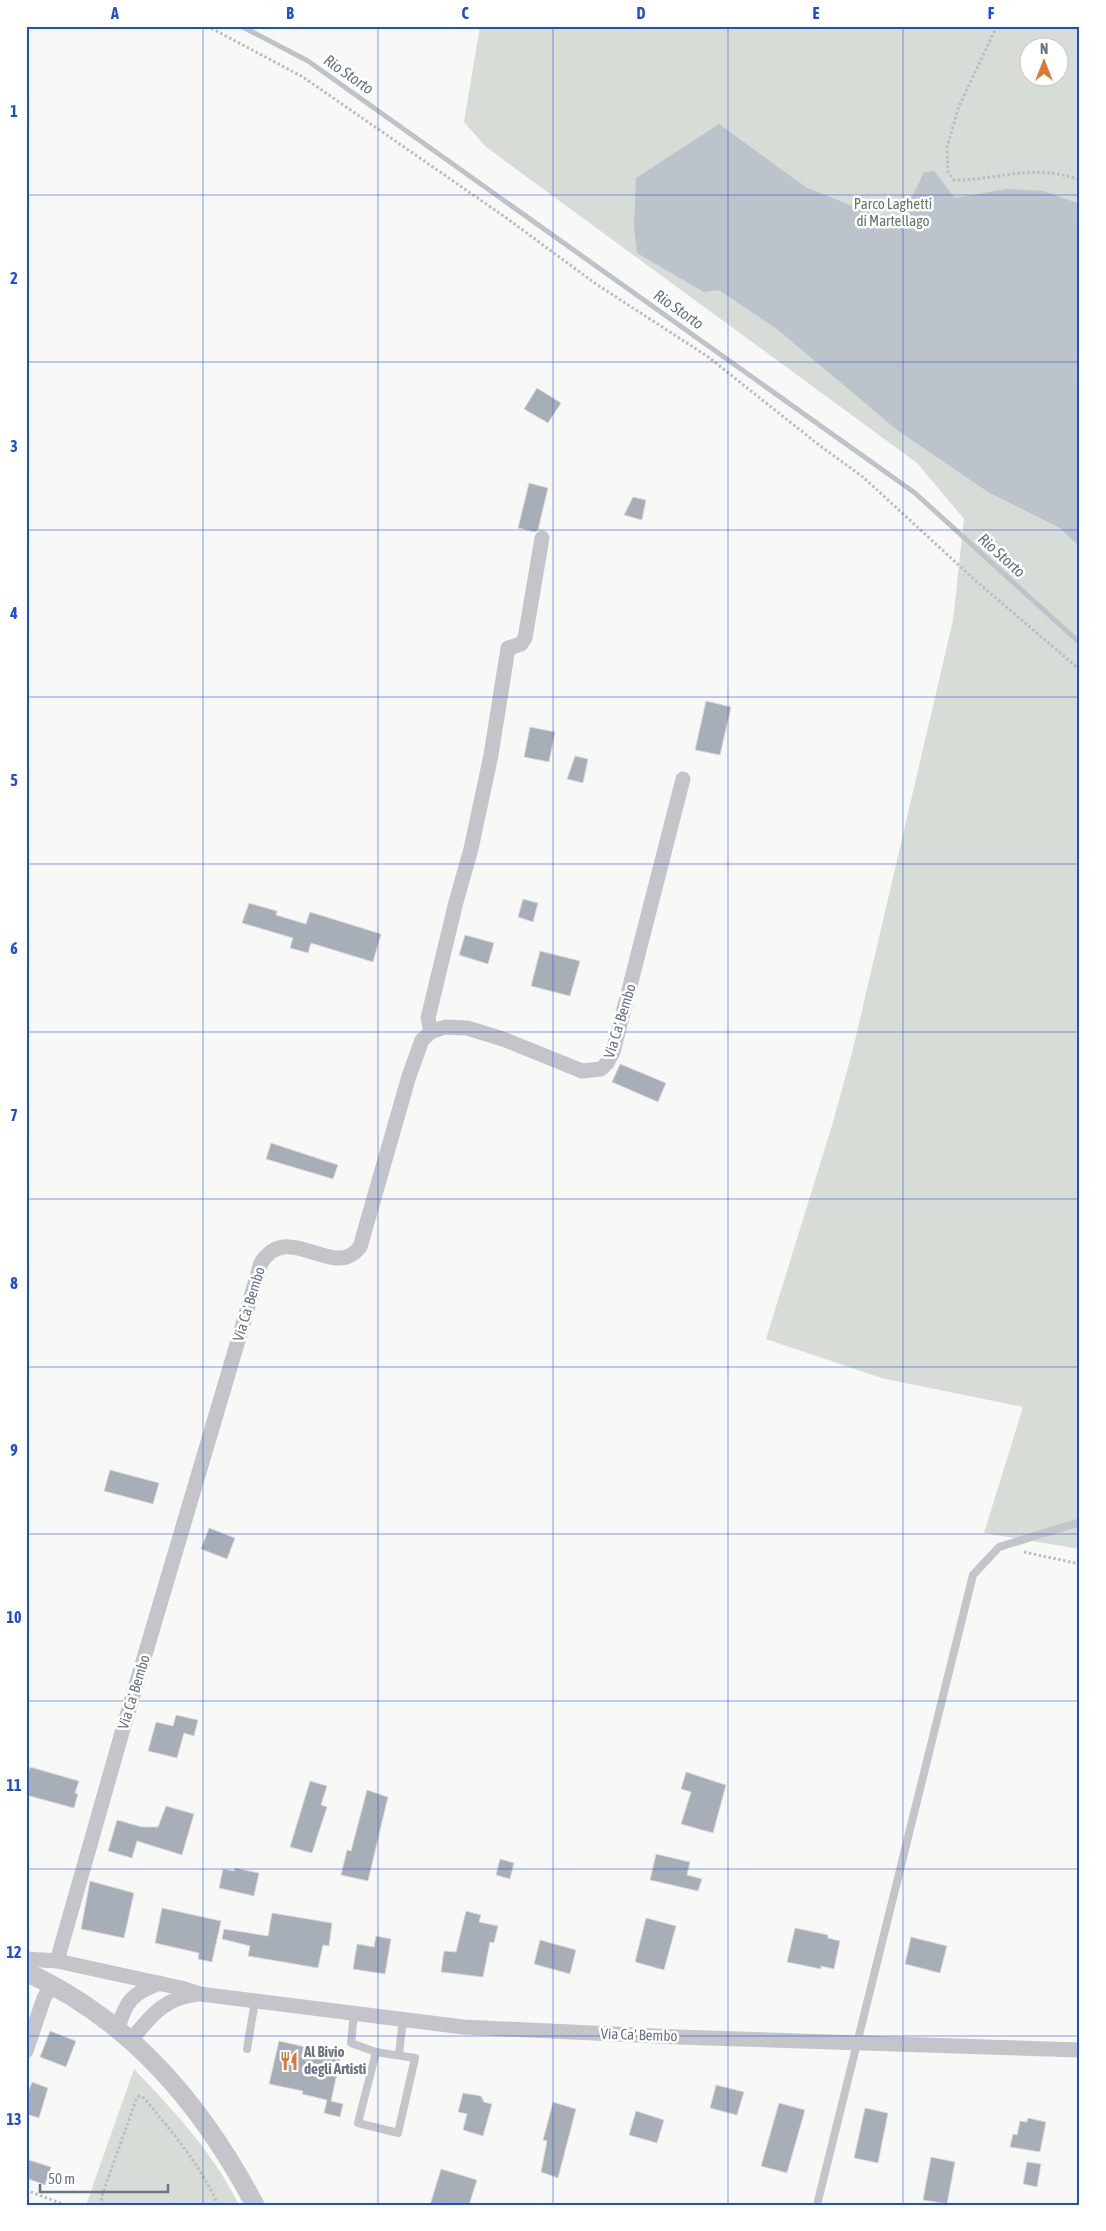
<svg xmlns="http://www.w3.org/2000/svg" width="1106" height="2231" font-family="'Asap Condensed',sans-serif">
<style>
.green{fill:#d7ddd6;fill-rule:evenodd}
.water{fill:#bcc3ca}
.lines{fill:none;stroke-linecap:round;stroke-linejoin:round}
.stream{stroke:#bcc3ca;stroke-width:5}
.building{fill:#a8aeb7;stroke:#dadad9}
.path{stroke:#bbbdc0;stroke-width:3;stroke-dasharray:2.5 2.5;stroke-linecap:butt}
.service{stroke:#c3c5ca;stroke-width:8}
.minor{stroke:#c3c5ca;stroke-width:15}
.tertiary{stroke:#c3c5ca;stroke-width:19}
.grid{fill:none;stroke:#1d4ed8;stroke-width:1;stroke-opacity:0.55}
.labels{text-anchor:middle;stroke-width:5;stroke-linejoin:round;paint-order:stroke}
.park-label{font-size:15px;fill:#647864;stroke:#fff}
.street-label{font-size:15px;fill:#697486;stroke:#fff}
.poi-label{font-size:15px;font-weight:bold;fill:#697486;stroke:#fff;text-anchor:start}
.water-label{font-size:16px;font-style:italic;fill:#657481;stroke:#fff}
.neatline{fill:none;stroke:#1d4ed8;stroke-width:2}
.grid-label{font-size:16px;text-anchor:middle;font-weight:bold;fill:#1d4ed8}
</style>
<rect width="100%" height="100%" fill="#f8f9f6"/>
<path class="green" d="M480,26H1080V1549L984,1533L1023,1407L881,1378L766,1339L833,1122L853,1049L953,620L964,519L917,463L486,147L464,122ZM1028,48H1058V78H1028Z
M134,2069C174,2111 213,2152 239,2205H86Z"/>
<path class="water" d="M719,124L807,188L899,224L924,172L934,171L955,198L1006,189L1044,191L1080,204V547L1060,528L988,492L897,430L777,329L719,290L704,292L637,253L634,226L636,178Z"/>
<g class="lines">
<path class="stream" d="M241,26L308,61L915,493L1080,643"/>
</g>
<path class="building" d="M537,388L561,403L548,423L524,409Z
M529,483L548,488L538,530L535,532L518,528Z
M633,497L646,500L642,520L624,515Z
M706,701L731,707L720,755L695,750Z
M530,727L555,732L549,762L524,757Z
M575,756L588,759L583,783L567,779Z
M523,899L538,903L533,922L518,917Z
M249,903L277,911L276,915L306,924L310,912L381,934L373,962L311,943L308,953L290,948L293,938L242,923Z
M465,935L494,943L488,964L459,955Z
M540,951L580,961L570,996L531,986Z
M620,1064L666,1083L658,1102L612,1082Z
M271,1143L338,1165L333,1179L266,1159Z
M110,1470L159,1483L153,1504L104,1491Z
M209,1528L235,1538L227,1559L201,1549Z
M176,1715L198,1720L194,1736L184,1733L177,1758L148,1751L156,1722L173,1726Z
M30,1767L79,1781L75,1793L78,1794L74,1808L26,1795V1779Z
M686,1772L726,1785L713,1833L681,1824L691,1792L681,1789Z
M310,1781L327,1786L321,1805L327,1807L312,1853L290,1847Z
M367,1790L388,1797L368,1881L341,1875L347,1850L351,1851Z
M166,1806L194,1814L182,1855L137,1841L132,1858L108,1851L117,1820L142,1827H158Z
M656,1854L690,1862L687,1875L702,1879L698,1891L650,1880Z
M500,1859L514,1863L510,1879L496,1875Z
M235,1868L259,1873L254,1896L219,1888L223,1869L234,1871Z
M90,1881L134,1893L124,1938L81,1929Z
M162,1908L221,1921L212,1962L198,1959L199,1953L155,1943Z
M466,1911L481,1915L479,1922L498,1926L494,1943L490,1942L483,1977L441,1972L444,1951L456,1952Z
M272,1913L332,1923L329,1946L323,1945L318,1968L248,1956L250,1946L222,1939L224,1929L268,1936Z
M646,1918L676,1926L664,1970L635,1962Z
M795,1928L828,1935V1938L840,1941L834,1969L821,1966V1969L787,1962Z
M376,1936L391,1939L385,1974L353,1969L357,1944L374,1947Z
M911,1937L947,1946L940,1973L905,1964Z
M540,1940L576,1950L570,1974L534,1964Z
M50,2031L76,2041L66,2067L40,2057Z
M279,2041L341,2055L331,2101L343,2104L340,2117L324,2113L327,2100L302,2094L303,2091L269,2084Z
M32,2082L48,2088L39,2118L26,2114V2098Z
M716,2085L744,2092L737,2115L710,2108Z
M463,2093L481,2096L484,2102L492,2104L483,2136L463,2130L467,2114L458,2112Z
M553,2102L576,2109L558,2178L541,2172L547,2141L543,2140Z
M779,2103L805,2110L787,2173L761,2166Z
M865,2108L888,2113L878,2163L854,2158Z
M636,2111L664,2120L657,2143L629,2135Z
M1028,2118L1046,2122L1040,2152L1010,2147L1013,2134L1017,2135L1020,2121L1027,2122Z
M931,2157L955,2162L947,2204L923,2200Z
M26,2159L51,2167L45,2185L26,2178Z
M1027,2162L1041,2164L1037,2187L1023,2184Z
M441,2169L477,2180L469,2205H430Z"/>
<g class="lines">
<path class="path" d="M207,26L303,77L505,217L596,284L707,356L819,445L863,477L976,581L1080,670
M997,26L959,106L947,147L948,172L954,180C999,180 1034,163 1080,180
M1024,1552L1080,1564
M26,2190L65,2205
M104,2205L101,2198L136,2100L139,2096L144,2098C172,2132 200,2164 218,2205"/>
<path class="service" d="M354,2013L351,2043L376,2052L358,2123L398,2133L415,2058L376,2052
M247,2049L255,2001
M399,2055L403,2019
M817,2205L973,1575L999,1547L1080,1522"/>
<path class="minor" d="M431,1032L428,1018L456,902L471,849L491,755L508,648L521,644L525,638L542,538
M26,1959L57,1961L181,1988L200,1994L463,2027L677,2037L1080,2050
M57,1961L123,1729L261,1263C289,1219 333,1282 360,1247L409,1076L422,1040L431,1032L445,1027L467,1028L503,1039L582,1071L601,1069L607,1063L613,1052L683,779
M118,2028C126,2000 133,1993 160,1983
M131,2040C151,2016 164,1998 197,1994
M26,2051L44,1998L52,1984"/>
<path class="tertiary" d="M26,1972C131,2020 202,2105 255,2205"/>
</g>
<path class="grid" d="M203,26V2205M378,26V2205M553,26V2205M728,26V2205M903,26V2205M26,195H1080M26,362H1080M26,530H1080M26,697H1080M26,864H1080M26,1032H1080M26,1199H1080M26,1367H1080M26,1534H1080M26,1701H1080M26,1869H1080M26,2036H1080"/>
<defs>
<g id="restaurant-bare" transform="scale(1.5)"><path d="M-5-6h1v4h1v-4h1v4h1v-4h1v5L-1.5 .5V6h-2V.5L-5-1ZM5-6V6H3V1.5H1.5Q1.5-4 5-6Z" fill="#da7835" stroke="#fff" stroke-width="2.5" paint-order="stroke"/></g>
</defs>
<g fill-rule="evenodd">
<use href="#restaurant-bare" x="289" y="2061"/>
</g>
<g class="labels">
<g class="park-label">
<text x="893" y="209">Parco Laghetti<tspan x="893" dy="17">di Martellago</tspan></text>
</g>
<g class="street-label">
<text transform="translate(620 1021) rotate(-73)" y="5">Via Ca' Bembo</text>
<text transform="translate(249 1304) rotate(-73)" y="5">Via Ca' Bembo</text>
<text transform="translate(134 1692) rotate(-73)" y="5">Via Ca' Bembo</text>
<text transform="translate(639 2035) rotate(2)" y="5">Via Ca' Bembo</text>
</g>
<g class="poi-label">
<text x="304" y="2057">Al Bivio<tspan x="304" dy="17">degli Artisti</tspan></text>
</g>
<g class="water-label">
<text transform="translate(349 74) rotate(35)" y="6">Rio Storto</text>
<text transform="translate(679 309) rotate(35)" y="6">Rio Storto</text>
<text transform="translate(1002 555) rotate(42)" y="6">Rio Storto</text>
</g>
</g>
<rect width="1106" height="2231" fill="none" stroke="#ffffff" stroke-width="55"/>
<g transform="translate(1044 62)"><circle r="24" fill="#ffffff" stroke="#c3c7cf"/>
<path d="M0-4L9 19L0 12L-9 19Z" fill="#da7835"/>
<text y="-8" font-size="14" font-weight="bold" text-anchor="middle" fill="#697486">N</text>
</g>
<path d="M40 2184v8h128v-8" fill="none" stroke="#697486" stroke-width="2.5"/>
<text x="48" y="2184" font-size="15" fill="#697486" stroke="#ffffff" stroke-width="4" paint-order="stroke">50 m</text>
<rect x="28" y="28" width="1050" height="2176" class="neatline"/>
<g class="grid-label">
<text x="115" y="19">A</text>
<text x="290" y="19">B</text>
<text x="465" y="19">C</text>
<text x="641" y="19">D</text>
<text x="816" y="19">E</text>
<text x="991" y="19">F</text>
<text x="14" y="117">1</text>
<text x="14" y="284">2</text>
<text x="14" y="452">3</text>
<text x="14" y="619">4</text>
<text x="14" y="786">5</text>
<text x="14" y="954">6</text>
<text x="14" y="1121">7</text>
<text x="14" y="1289">8</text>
<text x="14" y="1456">9</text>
<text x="14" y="1623">10</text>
<text x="14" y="1791">11</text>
<text x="14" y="1958">12</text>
<text x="14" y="2125">13</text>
</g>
</svg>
